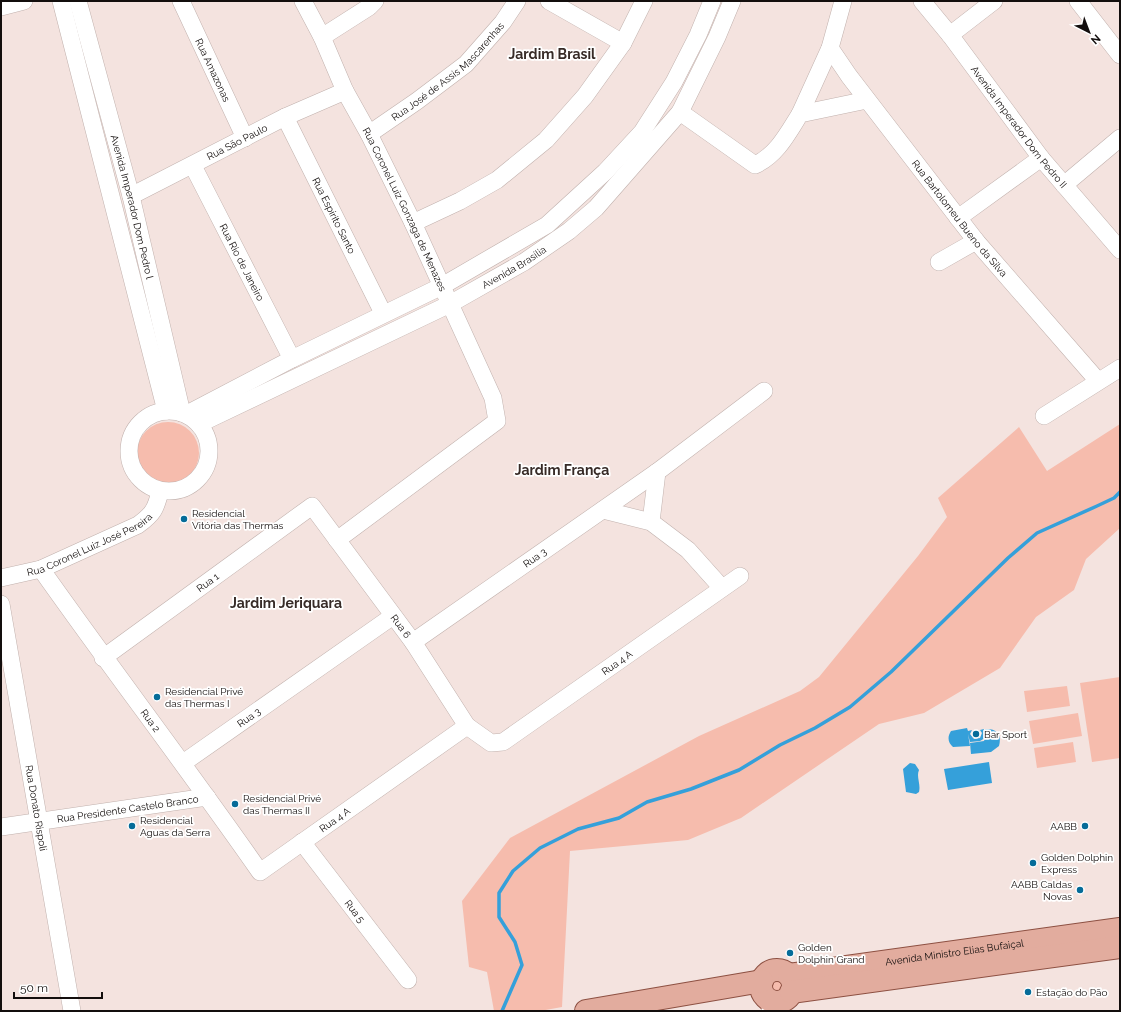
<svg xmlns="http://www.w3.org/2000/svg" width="1121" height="1012" font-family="Raleway,sans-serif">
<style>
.green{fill:#f6bcad}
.water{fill:#35a0da}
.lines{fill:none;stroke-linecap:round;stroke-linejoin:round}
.stream{stroke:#35a0da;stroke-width:3.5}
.minor-casing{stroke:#c1b1ad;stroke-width:18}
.major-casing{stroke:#8d5042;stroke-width:24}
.minor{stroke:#fff;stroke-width:17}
.major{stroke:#e2ac9e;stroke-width:22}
.poi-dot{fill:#056c99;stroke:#fff;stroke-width:1.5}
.labels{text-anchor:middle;stroke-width:3.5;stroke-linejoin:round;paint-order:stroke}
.street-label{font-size:10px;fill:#130e0d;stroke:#fff}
.poi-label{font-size:10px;fill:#130e0d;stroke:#fff;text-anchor:start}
.district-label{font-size:14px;font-weight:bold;fill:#372b27;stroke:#fff}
</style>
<rect width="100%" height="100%" fill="#f4e3df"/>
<path class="green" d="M137 453a31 31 0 1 1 62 0a31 31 0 1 1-62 0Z
M1120,424V528L1086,559L1074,590L1036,617L1000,668L924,713L879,724L741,818L688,840L570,851L562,1007L540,1011H494L487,972L469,967L462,901L510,838L699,736L800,691L819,677L918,556L947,517L938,498L1019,427L1047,471Z
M1120,677V758L1092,762L1080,683Z
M1067,686L1070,706L1027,712L1024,691Z
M1078,713L1082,736L1033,744L1029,721Z
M1073,742L1076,762L1037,768L1034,748Z
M770 986a7 7 0 1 1 14 0a7 7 0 1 1-14 0Z"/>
<path class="water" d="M967,728L968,731L972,730L970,734L974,739L980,738L982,733L980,730L984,729L985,738L980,741L970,742L968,734L970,746L953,747C948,743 947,737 951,731Z
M985,729C997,728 1002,735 999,746L991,752L971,754L970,743L984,741L986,736Z
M989,762L992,783L948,790L944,769Z
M910,763L915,764L919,770C916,777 921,784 919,792L916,794L906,792L903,769Z"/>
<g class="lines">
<path class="stream" d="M502,1011L522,965L515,942L499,917V893L513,871L540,848L578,829L619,818L647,802L691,789L739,770L780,745L815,728L850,707L891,672L1008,558L1037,533L1097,506L1114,498L1120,492"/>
<g class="minor-casing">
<g id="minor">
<path d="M61,1L166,411"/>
<path id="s1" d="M78,1L131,196L182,413"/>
<path id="s2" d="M181,1L245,138"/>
<path id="s3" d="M303,1L322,37L345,91L369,134L413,223L493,398L497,421L337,540"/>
<path d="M549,1L623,43"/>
<path id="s4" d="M922,1L950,35L1041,158L1120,250"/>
<path d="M1078,1L1120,55"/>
<path d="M1,7L24,1"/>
<path d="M950,35L994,1"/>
<path d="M322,37L369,7L375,1"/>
<path id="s5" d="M830,48L849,76L976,241L1098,381"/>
<path d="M680,112L755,165C777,155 788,133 800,114L867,100"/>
<path d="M800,114L830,48L843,1"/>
<path id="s6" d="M285,117L383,313"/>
<path id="s7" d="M369,134L417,101L466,64L503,22L517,1"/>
<path id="s8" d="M193,166L292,359"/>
<path d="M1064,185L1120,138"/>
<path id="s9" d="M131,196L285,117L345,91"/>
<path d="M958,218L1041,158"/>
<path d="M413,223L460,201L497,180L546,140L585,96L623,43L644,1"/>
<path d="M939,262L976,241"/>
<circle cx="169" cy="451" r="40"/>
<path d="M187,414L292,359L442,286L547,225L605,172L642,132L674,82L698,35L712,1"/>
<path d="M1044,416L1120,368"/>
<path id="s10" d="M199,424L450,304L524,262L569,231L596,208L680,112L717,37L732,1"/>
<path d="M603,510L651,522L688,550L722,588"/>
<path d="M651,522L657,472"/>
<path id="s11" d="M41,569C113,671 189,770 260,872L467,726"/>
<path id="s12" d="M1,578L41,569L138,525C153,514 156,509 160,491"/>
<path id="s13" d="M1,604L72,1011"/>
<path id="s14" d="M413,642L657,472L764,391"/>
<path id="s15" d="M103,658L312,506L413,642L467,726L491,743L503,742L740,576"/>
<path id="s16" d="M183,763L393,616"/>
<path id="s17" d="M1,827L207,797"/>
<path id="s18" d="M302,842L408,980"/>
<path d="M770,1011L771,1000"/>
</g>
</g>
<g class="major-casing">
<g id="major">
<circle cx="777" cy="986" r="16"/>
<path id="s19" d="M789,975L1120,929"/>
<path d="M791,992L1120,947"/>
<path d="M586,1011L762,981"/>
</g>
</g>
<use href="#minor" class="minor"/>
<use href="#major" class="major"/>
</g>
<g class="poi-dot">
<circle cx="184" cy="519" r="4"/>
<circle cx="157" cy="697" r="4"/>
<circle cx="976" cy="734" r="4"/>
<circle cx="235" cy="804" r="4"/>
<circle cx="132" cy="826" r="4"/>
<circle cx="1085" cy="826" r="4"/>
<circle cx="1033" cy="863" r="4"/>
<circle cx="1080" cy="890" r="4"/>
<circle cx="790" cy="953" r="4"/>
<circle cx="1028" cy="992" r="4"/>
</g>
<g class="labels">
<g class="street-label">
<text dy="4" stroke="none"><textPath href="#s2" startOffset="76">Rua Amazonas</textPath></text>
<text dy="4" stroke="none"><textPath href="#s7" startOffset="101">Rua José de Assis Mascarenhas</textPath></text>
<text dy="4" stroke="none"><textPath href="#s4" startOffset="159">Avenida Imperador Dom Pedro II</textPath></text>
<text dy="4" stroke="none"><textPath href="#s9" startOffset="119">Rua São Paulo</textPath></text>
<text dy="4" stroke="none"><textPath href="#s1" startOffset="213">Avenida Imperador Dom Pedro l</textPath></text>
<text dy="4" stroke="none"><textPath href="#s3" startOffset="232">Rua Coronel Luiz Gonzaga de Menazes</textPath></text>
<text dy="4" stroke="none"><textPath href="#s6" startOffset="110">Rua Espírito Santo</textPath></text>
<text dy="4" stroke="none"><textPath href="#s5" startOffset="214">Rua Bartolomeu Bueno da Silva</textPath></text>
<text dy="4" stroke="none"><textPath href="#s8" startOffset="108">Rua Rio de Janeiro</textPath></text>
<text dy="4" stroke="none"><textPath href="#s10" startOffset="352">Avenida Brasília</textPath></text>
<text dy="4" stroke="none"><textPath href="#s12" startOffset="95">Rua Coronel Luiz José Pereira</textPath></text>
<text dy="4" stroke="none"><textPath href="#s14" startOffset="148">Rua 3</textPath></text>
<text dy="4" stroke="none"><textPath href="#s15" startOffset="129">Rua 1</textPath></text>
<text dy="4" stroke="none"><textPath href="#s15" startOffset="408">Rua 6</textPath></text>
<text dy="4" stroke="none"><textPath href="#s15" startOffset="708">Rua 4 A</textPath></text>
<text dy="4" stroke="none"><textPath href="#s16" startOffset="80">Rua 3</textPath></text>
<text dy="4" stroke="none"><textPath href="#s11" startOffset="187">Rua 2</textPath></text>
<text dy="4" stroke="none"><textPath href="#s13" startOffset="207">Rua Donato Rispoli</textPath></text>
<text dy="4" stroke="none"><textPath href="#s17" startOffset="128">Rua Presidente Castelo Branco</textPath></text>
<text dy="4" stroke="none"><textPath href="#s11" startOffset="465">Rua 4 A</textPath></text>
<text dy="4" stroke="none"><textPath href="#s18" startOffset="87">Rua 5</textPath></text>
<text dy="4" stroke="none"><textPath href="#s19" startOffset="167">Avenida Ministro Elias Bufaiçal</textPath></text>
</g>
<g class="poi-label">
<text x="192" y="517">Residencial<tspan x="192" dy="12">Vitória das Thermas</tspan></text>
<text x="165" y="695">Residencial Privé<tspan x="165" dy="12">das Thermas I</tspan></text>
<text x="984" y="738">Bar Sport</text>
<text x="243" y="802">Residencial Privé<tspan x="243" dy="12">das Thermas II</tspan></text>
<text x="140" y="824">Residencial<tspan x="140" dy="12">Aguas da Serra</tspan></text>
<text x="1077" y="830" text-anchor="end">AABB</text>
<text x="1041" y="861">Golden Dolphin<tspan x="1041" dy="12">Express</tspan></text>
<text x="1072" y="888" text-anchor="end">AABB Caldas<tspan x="1072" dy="12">Novas</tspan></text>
<text x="798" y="951">Golden<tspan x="798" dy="12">Dolphin Grand</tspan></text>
<text x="1036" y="996">Estação do Pão</text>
</g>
<g class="district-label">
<text x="552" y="59">Jardim Brasil</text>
<text x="562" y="475">Jardim França</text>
<text x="286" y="608">Jardim Jeriquara</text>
</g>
</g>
<rect width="1121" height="1012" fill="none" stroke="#130e0d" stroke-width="4"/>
<g transform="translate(1089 32) rotate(138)" stroke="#ffffff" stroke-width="3" paint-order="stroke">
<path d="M0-3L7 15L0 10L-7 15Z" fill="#130e0d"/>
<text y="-6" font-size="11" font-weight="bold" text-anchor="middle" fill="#130e0d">N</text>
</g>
<path d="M14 992v6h88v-6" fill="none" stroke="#130e0d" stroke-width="2"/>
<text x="20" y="992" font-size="12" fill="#130e0d" stroke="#ffffff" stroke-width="3" paint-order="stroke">50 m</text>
</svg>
